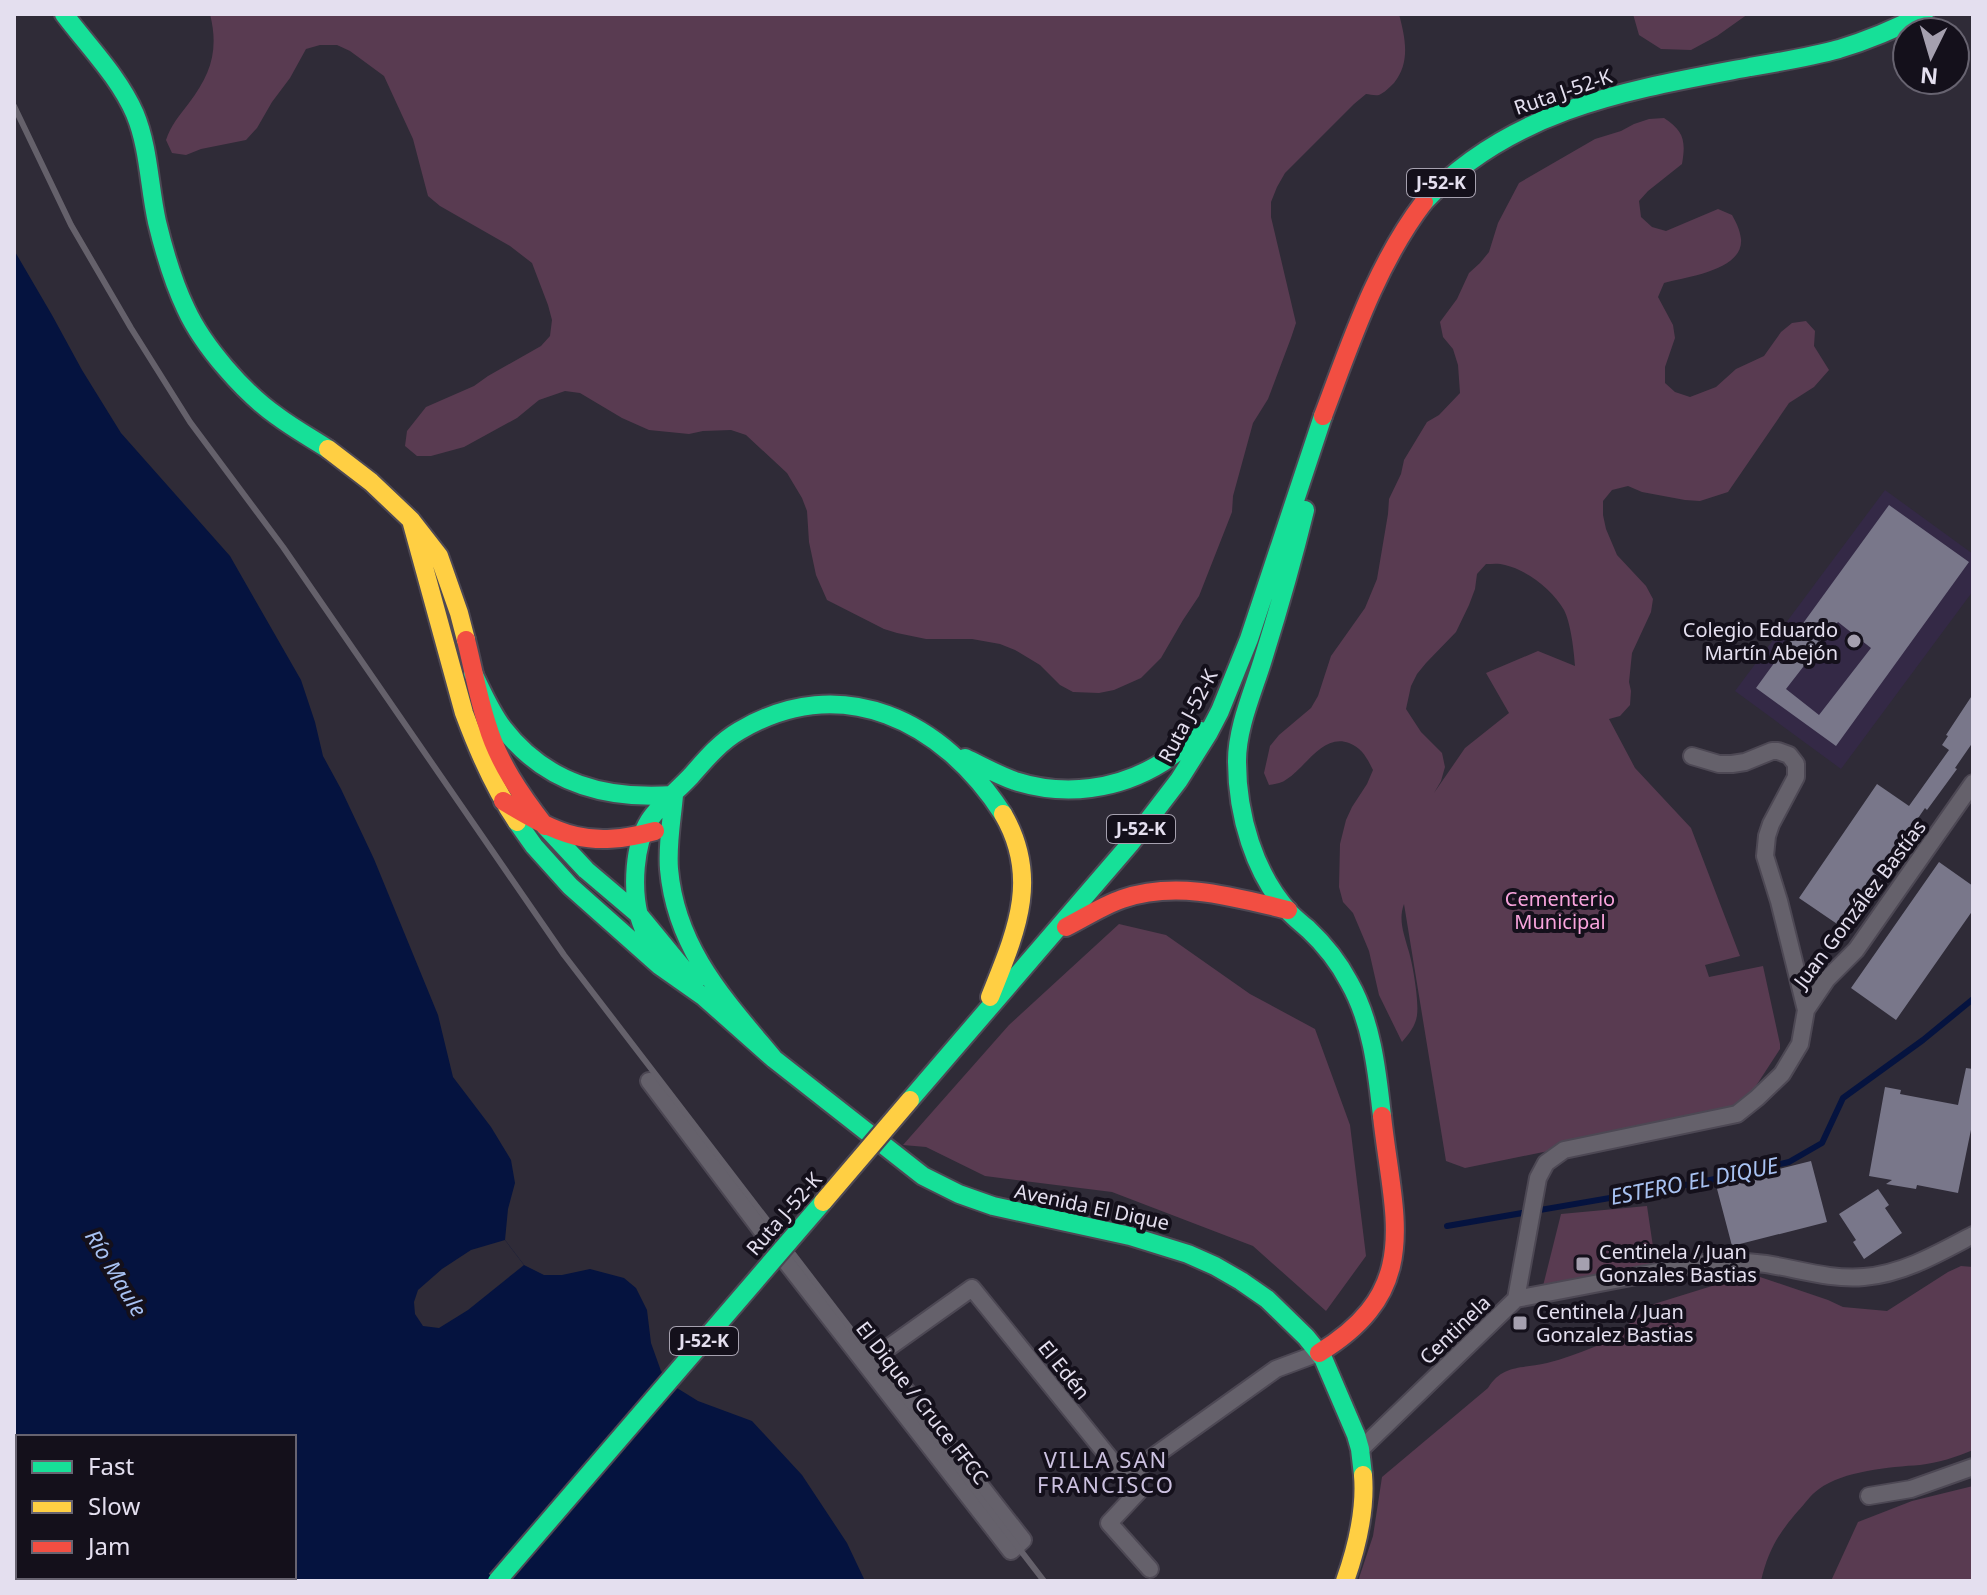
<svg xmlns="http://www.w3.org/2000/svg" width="1987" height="1595" font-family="'Noto Sans',sans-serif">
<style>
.built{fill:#342946}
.green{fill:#593b51;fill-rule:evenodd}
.water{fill:#05133f;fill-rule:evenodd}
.pier{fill:#2f2b37}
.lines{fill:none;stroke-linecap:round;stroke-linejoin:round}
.stream{stroke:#05133f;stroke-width:6}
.building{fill:#79778a;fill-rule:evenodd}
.street-casing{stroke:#4d4854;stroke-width:20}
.fast-casing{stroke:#4d4854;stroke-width:22}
.slow-casing{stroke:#4d4854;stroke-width:22}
.jam-casing{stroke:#4d4854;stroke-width:22}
.street{stroke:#65616b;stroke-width:16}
.fast{stroke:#16e098;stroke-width:18}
.slow{stroke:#ffcf43;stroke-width:18}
.jam{stroke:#f24e42;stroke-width:18}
.rail{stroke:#65616b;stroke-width:6}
.fast-bridge-casing{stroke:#4d4854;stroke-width:22;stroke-linecap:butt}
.slow-bridge-casing{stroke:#4d4854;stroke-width:22;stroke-linecap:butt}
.fast-bridge{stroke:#16e098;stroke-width:18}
.slow-bridge{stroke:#ffcf43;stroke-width:18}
.poi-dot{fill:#a5a0af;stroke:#14101b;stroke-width:3}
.labels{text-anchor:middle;stroke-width:8;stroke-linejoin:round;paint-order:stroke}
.shield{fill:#14101b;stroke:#a6a1af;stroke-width:2}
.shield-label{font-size:18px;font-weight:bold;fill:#e4dfef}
.street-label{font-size:20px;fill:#e4dfef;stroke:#14101b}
.poi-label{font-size:20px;fill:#e4dfef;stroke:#14101b;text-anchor:start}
.park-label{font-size:20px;fill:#f9a4dd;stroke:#14101b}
.water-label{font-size:22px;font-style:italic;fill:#a8c2f2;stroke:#14101b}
.neighbourhood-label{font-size:22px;letter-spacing:2px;fill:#ccc1e0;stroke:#14101b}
</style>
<rect width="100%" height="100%" fill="#2f2b37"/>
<path class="built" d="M1885,490L1973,554V591L1841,769L1735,691Z"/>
<path class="green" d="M210,14H1399C1405,37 1411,62 1394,83C1390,87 1384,93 1379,95C1374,96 1370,94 1366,94L1354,104L1285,173L1277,187L1271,202V217L1296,323L1291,338L1268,399L1253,423L1233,496L1232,512L1199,596L1183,620L1161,658L1141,678L1114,690L1099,693L1073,692L1060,685L1040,665L1015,650L1000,644L972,639H926L897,633L884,629L827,600L816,575L809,542L807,511L802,498L787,473L746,435L731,430L703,431L689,434L649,430L622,418L580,393L565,391L539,400L517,418L464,447L431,456H417L405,446L407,431L426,407L474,386L488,376L541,346L550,336L552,320L548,305L532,263L510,246L440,206L428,196L413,139L384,76L350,51L337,45H320L306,49L290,78L272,102L257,128L246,140L201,149L186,155L172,153L166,140C171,125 179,116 189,103C211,74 219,50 210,14Z
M1633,14H1748L1717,36L1691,50L1661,49L1639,35Z
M1664,118C1684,131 1686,141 1682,164L1648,191L1639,201L1641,217L1652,227L1666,231L1718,209L1732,215C1736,222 1740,230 1741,239C1744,270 1686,277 1664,283L1658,297L1673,325L1675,338L1665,367V383L1675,392L1690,397L1716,387L1736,369L1764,356L1781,332L1792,323L1806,321L1815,331L1814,346L1829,370L1814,387L1789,403L1728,492L1700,501L1685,500L1642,492L1628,486L1612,490L1603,501V515L1606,529L1617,555L1646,586L1653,599L1651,612L1632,653L1629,682L1631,691L1630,705L1620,716L1609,719L1635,768L1691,828L1740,956L1705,965L1709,977L1763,966L1780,1044V1049L1739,1112L1465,1168L1446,1161L1404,904C1398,920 1404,934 1409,952C1413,966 1419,1001 1417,1015C1416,1025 1409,1034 1402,1042L1379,995L1369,951L1364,939L1353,913L1343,902L1339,887L1340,844L1346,820L1352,807L1367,784L1373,770C1367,758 1362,748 1349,743C1323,733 1305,768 1287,779C1282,783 1276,784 1269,785L1264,773L1270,746L1279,735L1311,708L1318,696L1331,656L1365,608L1377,579L1388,514L1389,499L1401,474L1404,460L1427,422L1439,415L1460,393L1458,365L1453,349L1443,337L1440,322L1457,299L1469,273L1480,263L1489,252L1498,223L1519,183L1595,139L1621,131L1634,124L1649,119ZM1486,564C1492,564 1499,563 1505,565C1527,570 1553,590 1564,610C1571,624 1574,651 1575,666L1538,651L1486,673L1509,713L1465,748L1434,793L1441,781L1445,767L1442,753L1421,732L1406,709L1411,686L1417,674L1426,663L1456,632L1469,605L1475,589L1477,574Z
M1119,924L1166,935L1250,994L1315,1029L1350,1125L1366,1256L1326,1311L1253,1246L1112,1192L985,1176L926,1147L903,1145L1009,1025Z
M1647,1206L1656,1267L1542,1290L1561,1214Z
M1961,1266L1973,1267V1450C1957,1457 1937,1463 1920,1465C1890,1467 1843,1471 1819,1489C1810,1495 1805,1504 1798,1511C1778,1534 1768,1551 1761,1581H1358L1373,1536L1382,1477L1488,1388C1503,1364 1522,1369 1547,1363C1563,1359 1579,1353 1594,1347C1619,1338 1632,1317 1654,1304L1741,1277L1757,1276L1828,1300L1843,1307L1887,1311L1948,1272Z
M1973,1486V1581H1831L1858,1522L1912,1501Z"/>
<path class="water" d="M14,250L52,315L82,370L121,433L230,556L301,680L315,722L323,756L341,789L374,859L438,1015L453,1077L491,1127L511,1160L515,1183L508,1209L505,1240L524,1265L544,1275H562L590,1269L624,1278L636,1288L647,1310L651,1343L661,1371L677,1388L698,1401L752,1421L802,1475L847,1543L865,1581H14ZM18,1437H294V1577H18Z"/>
<path class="pier" d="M505,1240L524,1265L468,1310L439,1328L423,1326L415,1314L414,1302L418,1290L442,1269L471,1250Z"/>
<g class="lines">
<path class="stream" d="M1447,1226L1697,1183L1789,1162L1822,1143L1843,1098L1923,1040L1973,999"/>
</g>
<path class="building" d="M1889,505L1969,562L1836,746L1756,688ZM1838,622L1871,648L1819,715L1786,689Z
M1973,694V742L1955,768L1957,769L1927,810L1925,808L1843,928L1799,898L1877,784L1909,806L1949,750L1942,745L1948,736L1946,735Z
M1939,862L1973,886V910L1896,1020L1851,988Z
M1966,1068L1973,1069V1120L1958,1193L1917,1185L1916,1189L1886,1184L1892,1180L1869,1176L1885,1087L1901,1090L1900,1094L1958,1105Z
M1811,1161L1827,1222L1732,1246L1716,1185Z
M1878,1189L1889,1205L1885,1208L1902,1233L1864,1259L1853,1242L1856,1240L1839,1214Z"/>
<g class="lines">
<g class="street-casing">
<path id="street" d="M1806,1010L1827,979L1856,950L1973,783
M649,1081L762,1231L1011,1551L1023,1540L878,1355
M1516,1299L1538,1178L1546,1163L1564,1150L1737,1114L1757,1098L1782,1074L1800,1044L1806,1010L1779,901L1765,856L1767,836L1771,824L1796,777V764L1789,755L1778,751H1772L1745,762L1732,764H1719L1692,756
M869,1353L878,1355L972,1288L1125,1477L1139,1491L1109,1523L1150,1569
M1360,1450L1516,1299L1704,1263C1725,1261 1745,1261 1766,1264C1798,1269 1831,1280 1864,1277C1903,1274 1939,1253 1973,1235
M1125,1477L1276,1369L1319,1353
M1869,1496L1911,1489L1973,1467"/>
</g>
<g class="fast-casing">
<path id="fast" d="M64,14C88,46 119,77 135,114C149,148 149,186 157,222C164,251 173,282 186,309C203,346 244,393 277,416C293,428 311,438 328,449
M1424,202C1512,108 1629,90 1750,67C1780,62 1810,57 1839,49C1869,40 1897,28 1924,14
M1305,510C1293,559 1279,608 1264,656C1254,690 1237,726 1237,761C1237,814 1254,874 1290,913C1296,919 1302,924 1308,929C1324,944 1339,963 1349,982C1372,1022 1377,1071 1382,1116
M473,673C482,691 490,711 503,728C546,784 606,800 674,795
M965,758C982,766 998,775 1015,781C1065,797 1118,790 1163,762C1177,753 1189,742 1201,731
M674,795C672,819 667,844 669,869C676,949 725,1000 774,1059
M517,822L534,846L570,886L660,966L704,997L774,1059L923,1176L959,1194L993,1206L1130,1236L1188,1254L1215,1266L1241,1281L1267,1299L1306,1337L1323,1358L1356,1435L1360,1449L1363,1475
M545,826L586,870L639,915L695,983
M660,966C653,949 644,933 639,916C632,888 634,845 649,821C660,804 677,791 691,776C705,760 720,742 739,731C842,670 943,721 1003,814
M910,1100L1130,844L1179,780L1208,734L1220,711L1249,639L1323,416"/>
</g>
<g class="slow-casing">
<path id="slow" d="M328,449L371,482L411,520L439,556L459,613L466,640
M411,520L464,713C478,751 494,788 517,822
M990,997C1015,934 1041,879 1003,814
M1345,1581C1357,1547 1366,1511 1363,1475"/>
</g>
<g class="jam-casing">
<path id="jam" d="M1323,416C1351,342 1376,265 1424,202
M466,640C473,668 478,697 487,724C498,762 521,795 545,826
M503,801C561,836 588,849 655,831
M1066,927C1084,918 1102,906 1122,899C1177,880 1234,897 1288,910
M1319,1353C1424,1289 1393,1218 1382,1116"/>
</g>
<use href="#street" class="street"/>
<use href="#fast" class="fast"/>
<use href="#slow" class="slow"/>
<use href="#jam" class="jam"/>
<path class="rail" d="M14,106L71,225L131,328L190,422L283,547L564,955L1044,1581"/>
<g class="fast-bridge-casing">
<path id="fast-bridge" d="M497,1581L823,1202"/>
</g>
<g class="slow-bridge-casing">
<path id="slow-bridge" d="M823,1202L910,1100"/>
</g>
<use href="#fast-bridge" class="fast-bridge"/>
<use href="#slow-bridge" class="slow-bridge"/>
</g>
<g class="poi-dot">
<circle cx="1854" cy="641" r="8"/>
<rect x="1575" y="1256" width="16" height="16" rx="4"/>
<rect x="1512" y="1315" width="16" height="16" rx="4"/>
</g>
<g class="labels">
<g class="shield">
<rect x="1407" y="169" width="68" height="28" rx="6"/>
<rect x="1107" y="815" width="68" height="28" rx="6"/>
<rect x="670" y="1327" width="68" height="28" rx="6"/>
</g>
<g class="shield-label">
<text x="1441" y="189">J-52-K</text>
<text x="1141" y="835">J-52-K</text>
<text x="704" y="1347">J-52-K</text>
</g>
<g class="street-label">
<text transform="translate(1563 92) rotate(-19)" y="7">Ruta J-52-K</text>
<text transform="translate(1188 716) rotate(-62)" y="7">Ruta J-52-K</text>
<text transform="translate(1860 904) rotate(-53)" y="7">Juan González Bastías</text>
<text transform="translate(1092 1207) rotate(12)" y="7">Avenida El Dique</text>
<text transform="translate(784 1214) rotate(-49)" y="7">Ruta J-52-K</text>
<text transform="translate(1455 1330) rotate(-44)" y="7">Centinela</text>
<text transform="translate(1064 1370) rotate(51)" y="7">El Edén</text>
<text transform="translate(922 1403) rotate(52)" y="7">El Dique / Cruce FFCC</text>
</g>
<g class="poi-label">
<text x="1838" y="637" text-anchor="end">Colegio Eduardo<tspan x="1838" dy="23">Martín Abejón</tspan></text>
<text x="1599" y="1259">Centinela / Juan<tspan x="1599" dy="23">Gonzales Bastias</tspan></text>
<text x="1536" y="1319">Centinela / Juan<tspan x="1536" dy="23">Gonzalez Bastias</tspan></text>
</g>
<g class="park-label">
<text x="1560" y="906">Cementerio<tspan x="1560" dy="23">Municipal</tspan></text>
</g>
<g class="water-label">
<text transform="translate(1694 1181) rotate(-11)" y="8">ESTERO EL DIQUE</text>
<text transform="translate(116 1273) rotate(59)" y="8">Río Maule</text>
</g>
<g class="neighbourhood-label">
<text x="1106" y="1468">VILLA SAN<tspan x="1106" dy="25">FRANCISCO</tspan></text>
</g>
</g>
<rect width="1987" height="1595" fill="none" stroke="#e4dfef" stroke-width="32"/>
<rect x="16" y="1435" width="280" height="144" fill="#14101b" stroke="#676370" stroke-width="2"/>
<rect x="32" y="1461" width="40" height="12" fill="#16e098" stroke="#676370" stroke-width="2"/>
<text x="88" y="1475" font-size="24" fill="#e4dfef">Fast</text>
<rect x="32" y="1501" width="40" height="12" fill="#ffcf43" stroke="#676370" stroke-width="2"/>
<text x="88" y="1515" font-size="24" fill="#e4dfef">Slow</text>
<rect x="32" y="1541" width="40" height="12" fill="#f24e42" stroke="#676370" stroke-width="2"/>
<text x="88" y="1555" font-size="24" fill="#e4dfef">Jam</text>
<g transform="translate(1931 56) rotate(185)"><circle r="38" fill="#14101b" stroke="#676370" stroke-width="2"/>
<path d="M0-6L14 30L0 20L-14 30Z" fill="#a5a0af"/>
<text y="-12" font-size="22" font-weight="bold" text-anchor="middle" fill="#e4dfef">N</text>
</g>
</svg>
